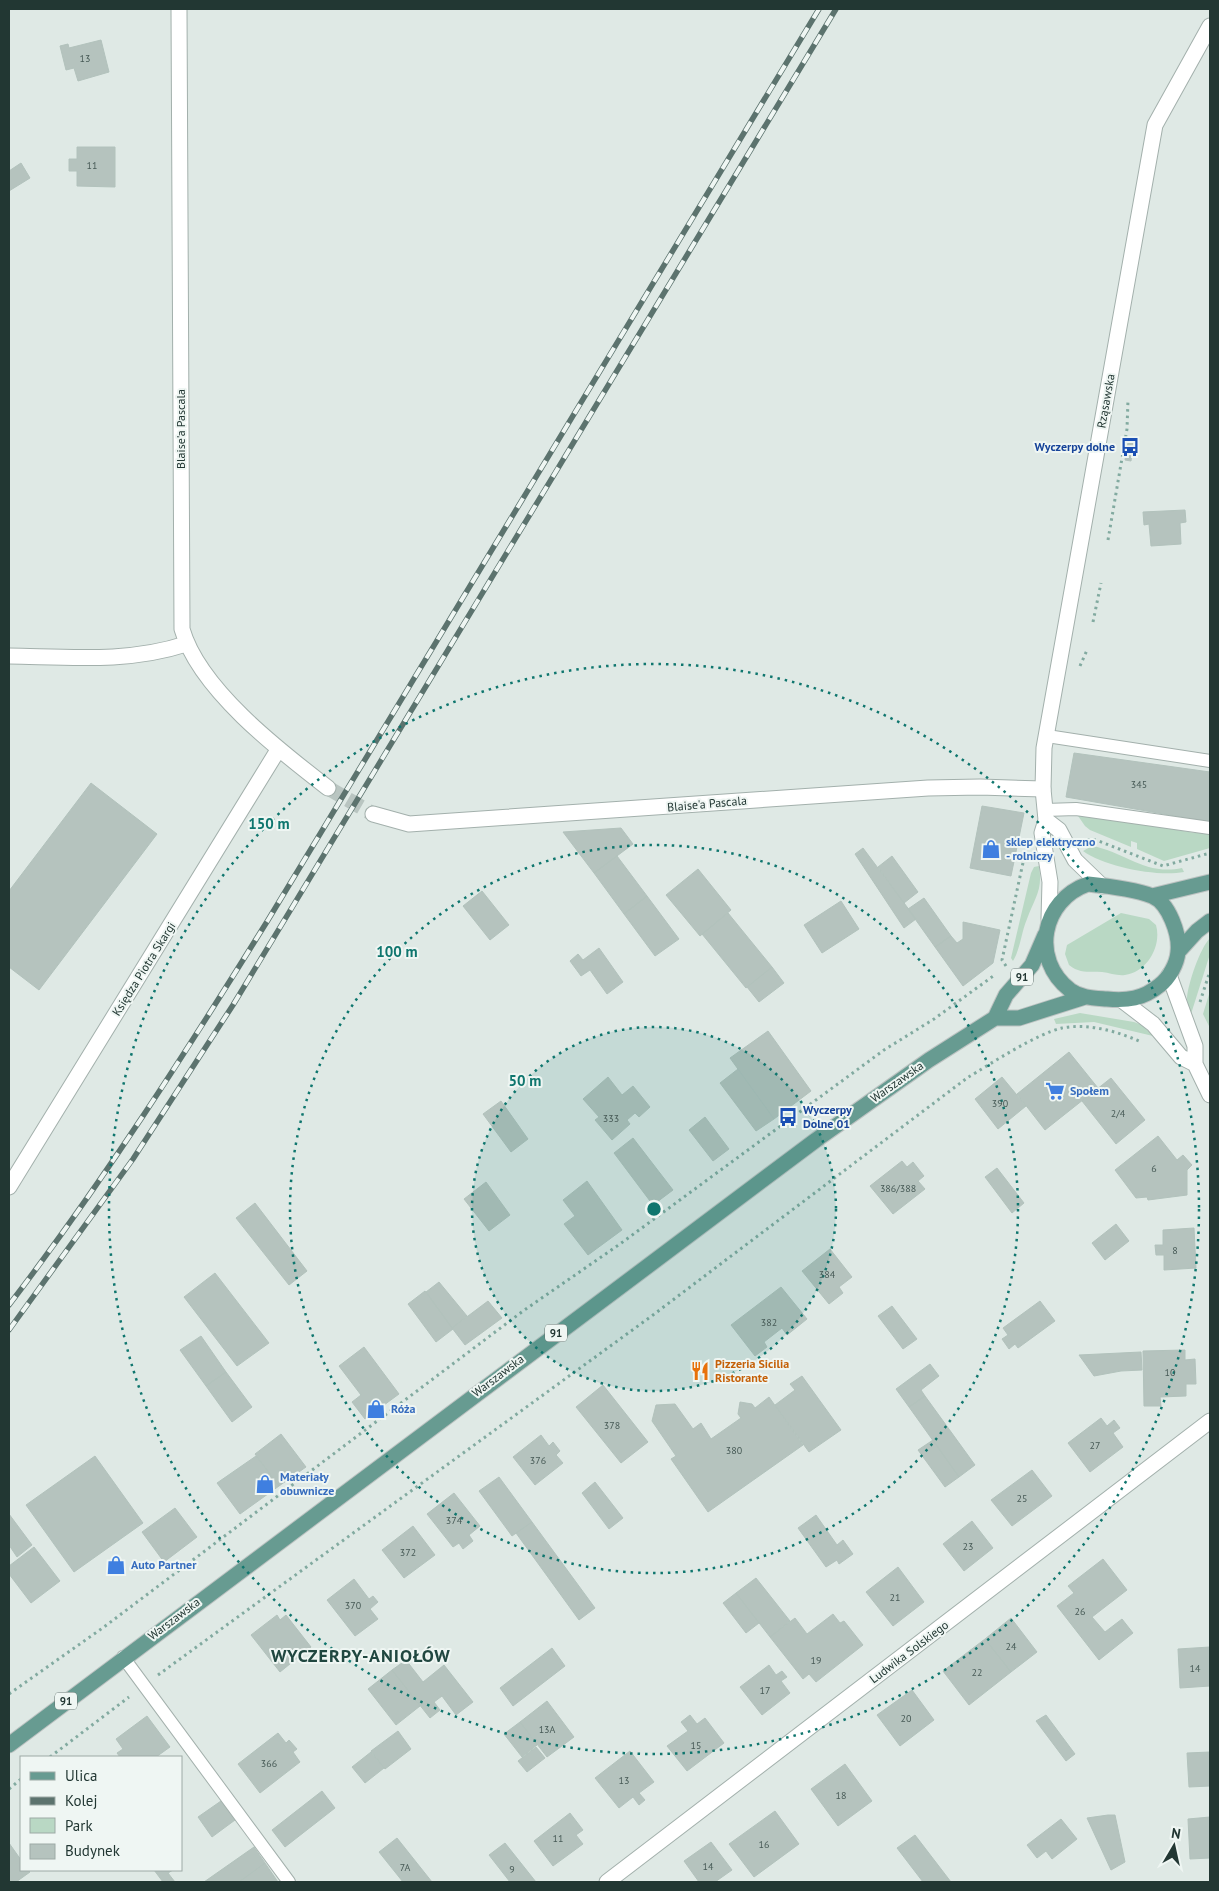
<svg xmlns="http://www.w3.org/2000/svg" width="1219" height="1891" font-family="'PT Sans',sans-serif">
<style>
.green{fill:#b9d8c4}
.building{fill:#b5c3be;stroke:#b2c2bc}
.lines{fill:none;stroke-linecap:round;stroke-linejoin:round}
.minor-tunnel{stroke:#b9c5c1;stroke-width:15;stroke-dasharray:15 8;stroke-linecap:butt}
.service-casing{stroke:#a3b0ac;stroke-width:14}
.minor-casing{stroke:#a3b0ac;stroke-width:17}
.tertiary-casing{stroke:#a3b0ac;stroke-width:17}
.primary-casing{stroke:#bdc3c2;stroke-width:17}
.path{stroke:#82aaa0;stroke-width:3;stroke-dasharray:2.5 4;stroke-linecap:butt}
.service{stroke:#fff;stroke-width:12}
.minor{stroke:#fff;stroke-width:15}
.tertiary{stroke:#fff;stroke-width:15}
.primary{stroke:#679b91;stroke-width:15}
.rail-casing{stroke:#5c736e;stroke-width:5.5}
.rail{stroke:#eff6f3;stroke-width:4;stroke-dasharray:11;stroke-linecap:butt}
.ring{fill:none;stroke:#0f766e;stroke-width:2.5;stroke-dasharray:2.5 5}
.labels{text-anchor:middle;stroke-width:4;stroke-linejoin:round;paint-order:stroke}
.number-label{font-size:10px;fill:#475a56}
.shield{fill:#eff6f3;stroke:#60706d;stroke-width:1}
.shield-label{font-size:11px;font-weight:bold;fill:#223733}
.street-label{font-size:12px;fill:#223733;stroke:#eff6f3}
.transit-label{font-size:12px;font-weight:bold;fill:#164399;stroke:#eff6f3;text-anchor:end}
.shop-label{font-size:12px;font-weight:bold;fill:#366cbe;stroke:#eff6f3;text-anchor:start}
.food-label{font-size:12px;font-weight:bold;fill:#c56008;stroke:#eff6f3;text-anchor:start}
.district-label{font-size:18px;font-weight:bold;letter-spacing:1px;fill:#204740;stroke:#eff6f3}
.centre{fill:#0f766e;stroke:#eff6f3;stroke-width:2.5}
.ring-label{font-size:15px;text-anchor:middle;font-weight:bold;fill:#0f766e;stroke:#eff6f3;stroke-width:4;stroke-linejoin:round;paint-order:stroke}
</style>
<rect width="100%" height="100%" fill="#dfe9e5"/>
<path class="green" d="M1076,813L1195,833L1210,830V848L1164,861L1137,849V843L1131,841V847L1090,830L1085,826Z
M1092,846C1125,852 1146,876 1182,868L1184,872C1157,877 1105,867 1083,851Z
M1039,866C1043,891 1035,897 1027,919C1021,933 1021,947 1013,961L1011,958L1031,873L1034,867Z
M1121,913L1149,919L1156,925C1162,946 1147,972 1125,975C1117,976 1110,973 1102,972C1089,971 1080,974 1069,965L1065,954L1067,945Z
M1210,938V954L1191,1014C1189,1009 1187,1004 1187,998C1188,984 1200,948 1210,938Z
M1210,991V1028L1203,1014Z
M1080,1013L1134,1022L1142,1025L1153,1036L1094,1022L1056,1024L1054,1019Z"/>
<path class="building" d="M101,40L109,72L78,81L74,68L66,70L60,46L68,44L69,48Z
M77,147H115V187L77,186V171H69V159H77Z
M21,163L30,178L9,191V171Z
M1128,443H1133L1131,461L1125,460Z
M1185,510L1186,522L1180,523L1181,544L1151,546L1149,524L1144,525L1143,512Z
M1074,753L1210,772V822L1066,797Z
M91,783L157,834L39,990L9,967V891Z
M982,806L1024,813L1011,876L970,868Z
M621,828L633,844L594,873L563,832Z
M863,848L916,919L904,928L855,854Z
M617,856L647,896L624,914L594,873Z
M892,856L918,892L904,903L878,867Z
M698,869L731,910L700,936L666,895Z
M482,891L509,925L490,940L463,906Z
M647,896L679,939L655,956L624,914Z
M924,898L951,936L935,947L908,909Z
M841,901L859,929L822,953L804,925Z
M728,913L772,967L746,988L702,934Z
M963,922L1000,930L993,963L963,986L935,947L951,936L957,943L963,939Z
M599,948L623,982L607,994L590,970L581,976L570,961L578,954L583,960Z
M772,967L784,983L759,1002L747,987Z
M768,1031L811,1091L774,1119L730,1058Z
M1069,1052L1098,1088L1045,1130L1017,1094Z
M738,1069L774,1119L756,1131L720,1083Z
M608,1077L622,1095L633,1086L650,1107L639,1117L635,1113L627,1120L630,1124L612,1140L595,1120L599,1117L583,1099Z
M1002,1077L1026,1106L998,1129L975,1099Z
M1111,1078L1145,1120L1116,1144L1082,1101Z
M501,1101L528,1139L511,1152L483,1114Z
M705,1117L729,1149L713,1161L689,1130Z
M1158,1136L1177,1160L1183,1155L1192,1165L1187,1170V1195L1148,1200L1147,1197L1136,1198L1115,1170Z
M633,1138L673,1190L653,1205L614,1153Z
M902,1161L907,1167L913,1162L924,1176L918,1181L925,1189L893,1214L870,1186Z
M997,1168L1024,1203L1012,1213L985,1177Z
M587,1181L622,1230L588,1255L564,1224L575,1216L563,1200Z
M486,1182L510,1215L489,1231L464,1199Z
M255,1203L307,1271L289,1285L236,1218Z
M1116,1224L1129,1241L1105,1260L1092,1243Z
M1194,1228L1196,1268L1164,1270V1255H1156L1155,1245H1163V1230Z
M830,1249L852,1277L839,1287L843,1293L829,1304L802,1271Z
M215,1273L269,1343L237,1366L184,1297Z
M439,1282L467,1316L452,1328L426,1292Z
M781,1287L807,1319L787,1335L782,1328L764,1342L767,1347L755,1356L731,1325Z
M425,1291L453,1329L436,1342L408,1304Z
M488,1301L502,1318L465,1345L452,1328Z
M1040,1301L1055,1321L1018,1348L1015,1344L1009,1349L1002,1339L1008,1335L1003,1328Z
M892,1306L917,1339L903,1349L878,1316Z
M201,1336L226,1372L206,1386L180,1350Z
M364,1347L399,1394L365,1419L352,1402L361,1395L339,1366Z
M1185,1350V1360L1195,1359L1196,1384H1186V1396L1160,1397L1161,1406H1144L1143,1351Z
M1141,1352L1142,1370L1121,1371L1094,1376L1079,1355Z
M930,1364L939,1376L921,1390L925,1396L909,1407L896,1389Z
M226,1372L252,1407L232,1422L206,1386Z
M802,1376L841,1430L809,1452L775,1405L795,1390L790,1384Z
M603,1385L648,1442L621,1463L576,1407Z
M925,1396L975,1465L959,1477L909,1407Z
M769,1397L803,1445L708,1512L671,1459L676,1456L652,1421L656,1405L675,1404L693,1429L701,1423L711,1439L741,1418L738,1414L740,1402L752,1404L755,1408Z
M1101,1418L1107,1426L1114,1420L1120,1428L1113,1433L1123,1447L1090,1472L1068,1443Z
M281,1434L306,1467L279,1486L255,1454Z
M541,1435L549,1446L553,1442L560,1451L556,1455L563,1463L535,1485L513,1457Z
M933,1440L959,1477L945,1487L918,1450Z
M95,1456L143,1523L74,1572L26,1505Z
M256,1456L279,1486L240,1514L217,1483Z
M1032,1470L1052,1496L1012,1526L991,1500Z
M499,1477L532,1522L512,1536L479,1491Z
M595,1482L623,1518L609,1529L582,1493Z
M454,1493L480,1526L469,1535L473,1541L463,1549L459,1543L453,1547L427,1514Z
M175,1508L197,1537L164,1562L142,1532Z
M9,1514L32,1545L17,1557L9,1545Z
M816,1515L837,1545L843,1540L853,1554L839,1564L837,1560L826,1567L798,1528Z
M972,1521L993,1548L964,1571L943,1544Z
M532,1522L595,1608L579,1620L516,1533Z
M413,1526L435,1555L404,1578L382,1550Z
M34,1547L60,1581L31,1603L9,1574V1566Z
M1103,1559L1127,1590L1092,1617L1105,1632L1122,1619L1133,1633L1099,1660L1057,1606L1074,1593L1068,1586Z
M898,1567L924,1602L893,1626L866,1592Z
M756,1578L790,1621L770,1637L736,1593Z
M354,1579L369,1599L373,1596L378,1602L370,1609L378,1619L355,1636L327,1600Z
M736,1593L759,1623L746,1633L723,1603Z
M833,1614L840,1623L844,1621L863,1645L816,1682L809,1674L803,1679L770,1637L795,1618L807,1634Z
M277,1615L280,1620L286,1615L311,1647L280,1672L251,1635Z
M1011,1618L1037,1652L1011,1672L985,1639Z
M985,1639L1011,1672L969,1705L943,1671Z
M1210,1647V1686L1180,1688L1178,1649Z
M552,1648L565,1666L513,1706L500,1688Z
M406,1660L423,1682L444,1665L473,1702L456,1715L442,1696L434,1702L440,1710L430,1718L392,1670Z
M769,1665L776,1675L782,1671L787,1677L781,1681L790,1693L762,1715L740,1687Z
M392,1670L420,1706L396,1725L368,1689Z
M912,1690L934,1720L900,1746L877,1715Z
M547,1701L574,1737L547,1757L520,1722Z
M690,1715L697,1724L705,1718L724,1743L687,1771L667,1746L688,1731L681,1722Z
M1046,1715L1075,1754L1066,1761L1036,1721Z
M147,1716L170,1747L156,1757H120L117,1753L123,1749L116,1739Z
M520,1722L537,1745L522,1757L504,1734Z
M398,1731L411,1749L385,1769L371,1751Z
M278,1733L286,1743L289,1740L297,1749L293,1752L300,1762L260,1793L238,1764Z
M536,1747L545,1758L527,1772L518,1761Z
M630,1751L654,1782L639,1793L645,1800L639,1805L633,1797L619,1808L595,1778Z
M371,1752L384,1768L365,1783L352,1767Z
M1210,1752V1786L1189,1787L1187,1753Z
M845,1764L872,1801L838,1826L811,1789Z
M322,1791L335,1808L285,1847L272,1830Z
M221,1801L235,1820L212,1837L198,1817Z
M775,1811L799,1844L754,1877L729,1844Z
M570,1813L583,1830L576,1835L583,1844L553,1866L534,1841Z
M1108,1815H1115L1125,1862L1111,1870L1087,1818Z
M1210,1817V1858L1190,1859L1188,1819Z
M1061,1819L1077,1839L1052,1859L1046,1851L1037,1858L1027,1845Z
M915,1835L951,1882H923L897,1848Z
M397,1838L432,1882H403L379,1852Z
M711,1842L732,1870L715,1882H699L684,1861Z
M9,1843L21,1860V1870H28L30,1872L16,1882H9Z
M505,1843L536,1882H510L489,1855Z
M254,1847L265,1863L239,1882H204Z
M265,1863L278,1882H239Z
M154,1870H173L168,1873L175,1882H163Z"/>
<g class="lines">
<path class="minor-tunnel" d="M328,788L373,814"/>
<g class="service-casing">
<path id="service" d="M1047,736L1210,761
M1045,810L1076,809L1210,828
M123,1657L289,1882"/>
</g>
<g class="minor-casing">
<path id="minor" d="M179,9L182,629C199,689 280,751 328,788
M9,656C69,657 128,663 186,644
M373,814L409,824L928,788L980,787L1043,789
M1169,975L1195,1046V1064L1210,1095
M1123,1001L1153,1024L1181,1057L1195,1064
M9,1187L278,750
M607,1882L1210,1421"/>
</g>
<g class="tertiary-casing">
<path id="tertiary" d="M1046,820L1059,830L1075,860L1102,886
M1049,919L1050,882L1042,833L1046,820L1043,789L1044,748L1155,125L1210,26"/>
</g>
<g class="primary-casing">
<path id="primary" d="M1088,884C1108,886 1134,889 1152,896C1169,903 1180,935 1178,952C1177,964 1169,978 1160,985C1143,999 1127,1001 1107,999C1094,998 1081,998 1070,990C1030,959 1042,900 1088,884Z
M1152,896L1210,882
M1178,952L1197,931L1210,921
M995,1018H1019L1085,997
M9,1745L816,1140L929,1060L995,1018L1006,995L1032,965L1045,935"/>
</g>
<path class="path" d="M1108,540L1127,429L1128,400
M1093,622L1101,583
M1080,666L1087,650
M1087,840H1096L1163,866L1210,853
M1006,966L1002,960L1024,858H1026
M1200,1002L1210,971
M158,1675L653,1315L967,1078C990,1064 1038,1033 1062,1028C1088,1023 1117,1031 1141,1042
M9,1694L104,1627L523,1311L620,1244L884,1050L934,1019L996,974
M50,1757L129,1697
M9,1789L21,1779"/>
<use href="#service" class="service"/>
<use href="#minor" class="minor"/>
<use href="#tertiary" class="tertiary"/>
<use href="#primary" class="primary"/>
<g class="rail-casing">
<path id="rail" d="M9,1305C103,1182 186,1052 268,920L819,9
M9,1330L133,1159L233,1005L836,9"/>
</g>
<use href="#rail" class="rail"/>
</g>
<circle cx="654" cy="1209" r="182" fill="#0f766e" fill-opacity=".12"/>
<g class="ring">
<circle cx="654" cy="1209" r="182"/>
<circle cx="654" cy="1209" r="364"/>
<circle cx="654" cy="1209" r="545"/>
</g>
<defs>
<g id="bus-bare" transform="scale(1.5)"><path d="M-5-6H5V4H4V6H2V4H-2V6H-4V4H-5ZM-3.5-4V0h7V-4ZM-3.5 1.2v1.5H-2V1.2ZM2 1.2v1.5H3.5V1.2Z" fill="#1a4fb4" stroke="#eff6f3" stroke-width="2.5" paint-order="stroke"/></g>
<g id="shop-bare" transform="scale(1.5)"><path d="M-5-2.5h2.3a2.7 3.5 0 0 1 5.4 0H5L5.5 6h-11ZM-1.5-2.5h3a1.5 2.3 0 0 0-3 0Z" fill="#3f7fe0" stroke="#eff6f3" stroke-width="2.5" paint-order="stroke"/></g>
<g id="supermarket-bare" transform="scale(1.5)"><path d="M-6-5.5h2.5l.6 2H6L4.5 2H-2.5L-4.4-4H-6ZM-1.5 3.2a1.3 1.3 0 1 0 .1 0ZM3 3.2a1.3 1.3 0 1 0 .1 0Z" fill="#3f7fe0" stroke="#eff6f3" stroke-width="2.5" paint-order="stroke"/></g>
<g id="restaurant-bare" transform="scale(1.5)"><path d="M-5-6h1v4h1v-4h1v4h1v-4h1v5L-1.5 .5V6h-2V.5L-5-1ZM5-6V6H3V1.5H1.5Q1.5-4 5-6Z" fill="#e8710a" stroke="#eff6f3" stroke-width="2.5" paint-order="stroke"/></g>
</defs>
<g fill-rule="evenodd">
<use href="#bus-bare" x="1130" y="447"/>
<use href="#shop-bare" x="991" y="849"/>
<use href="#supermarket-bare" x="1055" y="1091"/>
<use href="#bus-bare" x="788" y="1117"/>
<use href="#restaurant-bare" x="700" y="1371"/>
<use href="#shop-bare" x="376" y="1409"/>
<use href="#shop-bare" x="265" y="1484"/>
<use href="#shop-bare" x="116" y="1565"/>
</g>
<g class="labels">
<g class="number-label">
<text x="85" y="62">13</text>
<text x="92" y="169">11</text>
<text x="1139" y="788">345</text>
<text x="1000" y="1107">390</text>
<text x="1118" y="1117">2/4</text>
<text x="611" y="1122">333</text>
<text x="1154" y="1172">6</text>
<text x="898" y="1192">386/388</text>
<text x="1175" y="1254">8</text>
<text x="827" y="1278">384</text>
<text x="769" y="1326">382</text>
<text x="1170" y="1376">10</text>
<text x="612" y="1429">378</text>
<text x="1095" y="1449">27</text>
<text x="734" y="1454">380</text>
<text x="538" y="1464">376</text>
<text x="1022" y="1502">25</text>
<text x="454" y="1524">374</text>
<text x="968" y="1550">23</text>
<text x="408" y="1556">372</text>
<text x="895" y="1601">21</text>
<text x="353" y="1609">370</text>
<text x="1080" y="1615">26</text>
<text x="1011" y="1650">24</text>
<text x="816" y="1664">19</text>
<text x="1195" y="1672">14</text>
<text x="977" y="1676">22</text>
<text x="765" y="1694">17</text>
<text x="906" y="1722">20</text>
<text x="547" y="1733">13A</text>
<text x="696" y="1749">15</text>
<text x="269" y="1767">366</text>
<text x="624" y="1784">13</text>
<text x="841" y="1799">18</text>
<text x="558" y="1842">11</text>
<text x="764" y="1848">16</text>
<text x="708" y="1870">14</text>
<text x="405" y="1871">7A</text>
<text x="512" y="1873">9</text>
</g>
<g class="shield">
<rect x="1011" y="968.5" width="22" height="17" rx="4"/>
<rect x="545" y="1324.5" width="22" height="17" rx="4"/>
<rect x="55" y="1692.5" width="22" height="17" rx="4"/>
</g>
<g class="shield-label">
<text x="1022" y="981">91</text>
<text x="556" y="1337">91</text>
<text x="66" y="1705">91</text>
</g>
<g class="street-label">
<text transform="translate(1106 401) rotate(-80)" y="4">Rząsawska</text>
<text transform="translate(181 429) rotate(-90)" y="4">Blaise'a Pascala</text>
<text transform="translate(707 804) rotate(-5)" y="4">Blaise'a Pascala</text>
<text transform="translate(144 969) rotate(-58)" y="4">Księdza Piotra Skargi</text>
<text transform="translate(897 1082) rotate(-35)" y="4">Warszawska</text>
<text transform="translate(498 1376) rotate(-37)" y="4">Warszawska</text>
<text transform="translate(174 1619) rotate(-37)" y="4">Warszawska</text>
<text transform="translate(909 1652) rotate(-37)" y="4">Ludwika Solskiego</text>
</g>
<g class="transit-label">
<text x="1115" y="451">Wyczerpy dolne</text>
<text x="803" y="1114" text-anchor="start">Wyczerpy<tspan x="803" dy="14">Dolne 01</tspan></text>
</g>
<g class="shop-label">
<text x="1006" y="846">sklep elektryczno<tspan x="1006" dy="14">- rolniczy</tspan></text>
<text x="1070" y="1095">Społem</text>
<text x="391" y="1413">Róża</text>
<text x="280" y="1481">Materiały<tspan x="280" dy="14">obuwnicze</tspan></text>
<text x="131" y="1569">Auto Partner</text>
</g>
<g class="food-label">
<text x="715" y="1368">Pizzeria Sicilia<tspan x="715" dy="14">Ristorante</tspan></text>
</g>
<g class="district-label">
<text x="361" y="1662">WYCZERPY-ANIOŁÓW</text>
</g>
</g>
<circle cx="654" cy="1209" r="8" class="centre"/>
<g class="ring-label">
<text x="269" y="829">150 m</text>
<text x="397" y="957">100 m</text>
<text x="525" y="1086">50 m</text>
</g>
<rect width="1219" height="1891" fill="none" stroke="#223733" stroke-width="20"/>
<rect x="20" y="1756" width="162" height="115" fill="#eff6f3" stroke="#9daaa6"/>
<rect x="30" y="1772" width="25" height="8" fill="#679b91" stroke="#9daaa6"/>
<text x="65" y="1781" font-size="15" fill="#223733">Ulica</text>
<rect x="30" y="1797" width="25" height="8" fill="#5c736e" stroke="#9daaa6"/>
<text x="65" y="1806" font-size="15" fill="#223733">Kolej</text>
<rect x="30" y="1818" width="25" height="15" fill="#b9d8c4" stroke="#9daaa6"/>
<text x="65" y="1831" font-size="15" fill="#223733">Park</text>
<rect x="30" y="1844" width="25" height="15" fill="#b5c3be" stroke="#9daaa6"/>
<text x="65" y="1856" font-size="15" fill="#223733">Budynek</text>
<g transform="translate(1174 1846) rotate(9)" stroke="#eff6f3" stroke-width="4" paint-order="stroke">
<path d="M0-4L9 19L0 12L-9 19Z" fill="#223733"/>
<text y="-8" font-size="14" font-weight="bold" text-anchor="middle" fill="#223733">N</text>
</g>
</svg>
